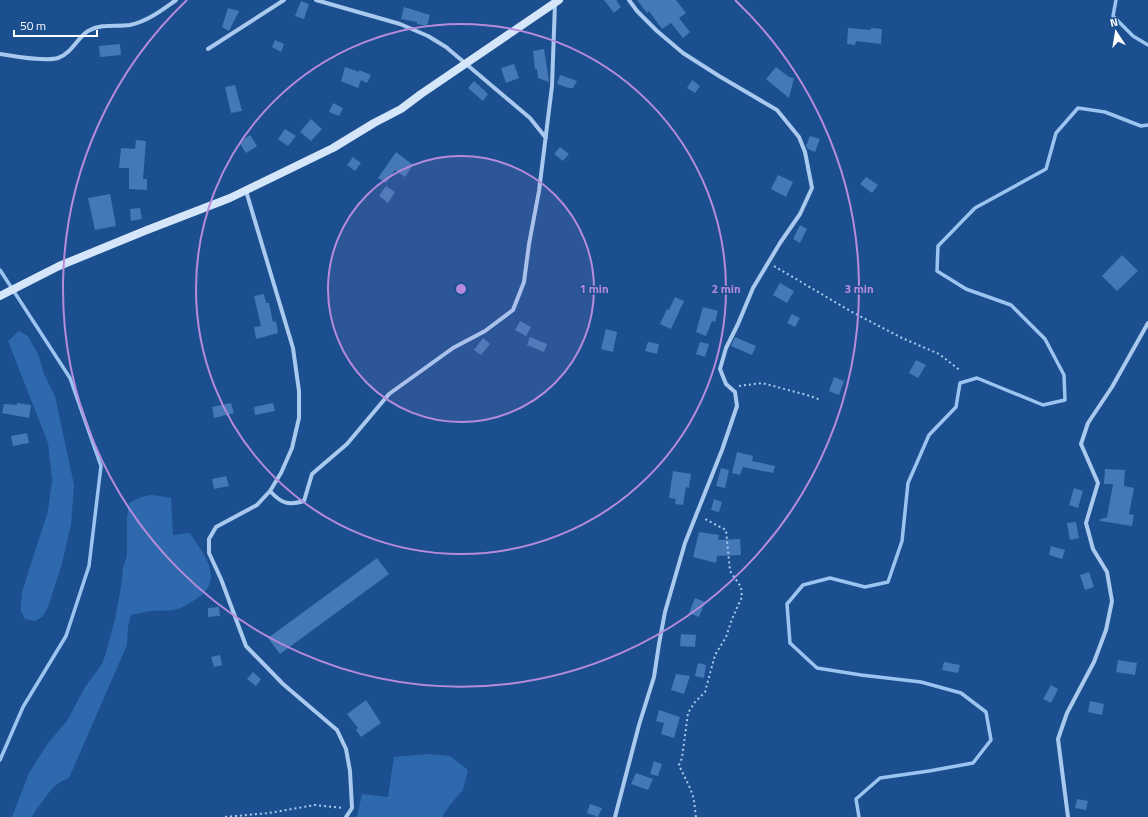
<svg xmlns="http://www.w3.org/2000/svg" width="1148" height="817" font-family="'Titillium Web',sans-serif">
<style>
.green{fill:#2e69ad}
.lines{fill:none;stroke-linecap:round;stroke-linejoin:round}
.stream{stroke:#9cc4f0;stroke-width:3.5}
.building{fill:#4478b7}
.path{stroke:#a9c9ee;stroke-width:2;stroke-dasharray:2 3;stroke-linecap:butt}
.minor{stroke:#a9c9ee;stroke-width:4}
.secondary{stroke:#d6e6fa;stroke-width:8}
.ring{fill:none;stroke:#b68bdc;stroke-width:2}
.centre{fill:#b68bdc;stroke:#1b4f8f;stroke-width:2}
.ring-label{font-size:12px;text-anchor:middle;font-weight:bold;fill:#b68bdc;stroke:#1b4f8f;stroke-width:3;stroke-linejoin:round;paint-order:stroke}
</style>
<rect width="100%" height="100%" fill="#1b4f8f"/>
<path class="green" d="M19,331L28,336L38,354L44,374L55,396L74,485L71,525L61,567L48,607L43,616L35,621L25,619L21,611V602L22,592L48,511L52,480L48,443L8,341Z
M151,495L160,496L171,498L173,535L190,533C204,555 226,580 196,599C189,603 183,608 174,610C167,611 160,610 153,611C146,611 138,614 131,615L128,626L127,645L69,778C55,784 54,786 45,798C40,805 36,809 32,817H12L29,773L48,743L67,721L85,687L102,664L106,653L115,619L121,587L123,568L127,555V518L129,503L141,497Z
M428,754L450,756L468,770L463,790L450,805L442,817H357L362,794L388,797L394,757Z"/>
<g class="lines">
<path class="stream" d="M1116,0L1113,16L1133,36L1148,45
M0,270L70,378L101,466L89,566L66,636L23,707L0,760
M859,817L856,799L880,778L929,771L973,763L991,740L986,712L961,693L921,682L861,675L817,668L790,643L787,604L803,585L830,578L865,587L888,582L902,541L908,483L929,435L956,407L960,383L977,378L1043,405L1065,400L1064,375L1045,339L1011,305L966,289L937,271L938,246L975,208L1046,169L1056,133L1078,108L1105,112L1141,126L1148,125"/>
</g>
<path class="building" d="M604,0H616L621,7L614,13Z
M637,0H676L686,13L679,18L690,32L683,38L671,23L662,29L649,11L647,13Z
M301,1L309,4L304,19L295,16Z
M404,7L430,15L427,26L417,24V22L401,19Z
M228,8L239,11L229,31L222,27Z
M848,28L871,30V28L882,29L881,44L856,41L855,45L847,44Z
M275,40L284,44L281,52L272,47Z
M120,44L121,55L100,57L99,46Z
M544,49L549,81V82L538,78L537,69H535L533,51Z
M514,64L519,78L506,83L501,68Z
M345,67L359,72V70L371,75L367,83L361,80L358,88L341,81Z
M776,67L789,77L794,78L789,98L766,79Z
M560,75L577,81L573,88H569L557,84Z
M692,80L700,86L695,93L687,88Z
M474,81L488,94L483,101L468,88Z
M235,85L242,111L231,113L225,87Z
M333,103L343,108L339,116L329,112Z
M311,119L322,129L311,141L300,132Z
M285,129L296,136L288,146L278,139Z
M250,135L257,146L246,153L239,142Z
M810,136L820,139L815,152L808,149L806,146Z
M136,140L146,141L143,179H147V190L129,189V168H119L121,148L135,149Z
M560,147L569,154L563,161L554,154Z
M396,152L413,165L405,177L395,170L386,183L378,178Z
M353,157L361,163L355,171L347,165Z
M778,175L793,182L786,197L771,189Z
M866,177L878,185L872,193L860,184Z
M386,186L395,192L388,203L379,196Z
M110,194L116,226L95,230L88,198Z
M140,208L142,219L131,221L130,209Z
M800,225L807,229L800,243L793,239Z
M1122,255L1138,271L1117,291L1102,276Z
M780,283L794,291L787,303L773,295Z
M264,294L266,303H269L273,322L276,321L278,333L256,339L254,327L261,326L254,296Z
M675,297L684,301L671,329L660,324L667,309L669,310Z
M703,307L718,311L715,322L712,321L706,336L696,332Z
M792,314L800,318L795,327L787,323Z
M520,321L531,327L526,336L515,330Z
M606,329L617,332L613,352L601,349Z
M530,337L547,344L544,352L527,345Z
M735,337L756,346L752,355L731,346Z
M483,338L490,344L481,355L474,350Z
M648,342L659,344L657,354L645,351Z
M700,342L709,344L705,357L696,354Z
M916,360L926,365L918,378L909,373Z
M834,377L844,381L839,395L829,391Z
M17,403L31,405L29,418L2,413L4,404L17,405Z
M231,403L234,413L214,418L212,407Z
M273,403L275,411L255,415L254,407Z
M27,433L29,443L13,446L11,436Z
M737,452L753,456L752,461L775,466L773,473L743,467L740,475L732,473Z
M721,468L729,470L725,488L716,486Z
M1105,469L1125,470L1124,486L1134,488L1129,514L1134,515L1132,526L1100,521V519L1108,517H1107L1113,484H1104Z
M673,471L691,474L689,488L686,487L683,505L675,504L676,499L669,498Z
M226,476L229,486L214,489L212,479Z
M1074,488L1083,491L1078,508L1069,505Z
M714,499L722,502L719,512L711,510Z
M1076,522L1079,538L1070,540L1067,523Z
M699,532L719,535L718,540L740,539L741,555L717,556L716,563L693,557Z
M1051,546L1065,550L1062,559L1049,555Z
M377,558L389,574L280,654L268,638Z
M1089,572L1094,587L1085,590L1080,575Z
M695,598L705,602L699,617L689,613Z
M219,607L220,616L208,617V608Z
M681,634L696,635L695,647L680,646Z
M220,655L222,665L214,667L211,657Z
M1118,660L1137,663L1135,675L1116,672Z
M944,662L960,665L958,673L942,670Z
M698,663L706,665L704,678L695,676Z
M253,672L261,679L256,686L247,679Z
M676,674L690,676L684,694L671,690Z
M1051,685L1058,689L1051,703L1043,699Z
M366,700L381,723L361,737L356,730L358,728L347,714Z
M1090,701L1104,704L1102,715L1088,712Z
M659,710L680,717L674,738L661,734L664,723L656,721Z
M654,761L662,764L658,776L650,774Z
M636,773L653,779L648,790L631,784Z
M1077,799L1088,801L1086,810L1075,808Z
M590,804L602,808L598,817L587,813Z"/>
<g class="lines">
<path class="path" d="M774,266L852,312L902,338L939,354L961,371
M739,386L762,383L807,395L821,400
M225,817L269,813L315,805L344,808
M696,817C695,812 695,806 694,801C692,789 684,777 679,765L682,758L688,713L695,702L705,692L715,655L726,637L732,619L742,597L741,587L730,571L726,530L703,518"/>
<path class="minor" d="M316,0L400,24L428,36L446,47L530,118L546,138
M208,49L284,0
M0,54C15,56 45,62 58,58C71,54 77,38 88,31C102,23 116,27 130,25C148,21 162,10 176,0
M246,191L293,348L299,391V418L292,448L281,473L270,491L257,505L216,527L209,539V553L221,579L246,646L283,684L337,730L346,749L350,771L352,808L346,817
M270,491C281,503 288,506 304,501L312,474L347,444L389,394L453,348L485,331L513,310L524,282L529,244L539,191L552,86L555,3
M615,817L639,725L654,677L659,644L665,612L685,543L722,450L737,406L735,392L726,384L720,369L726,348L738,324L753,288L780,243L800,214L812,188L805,152L799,137L777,110L719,76L683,53L657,31L637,11L629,0
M1068,817L1058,739L1067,713L1094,662L1106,630L1112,601L1107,572L1093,549L1086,523L1098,483L1081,444L1088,423L1112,387L1148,323"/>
<path class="secondary" d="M0,296L59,266L147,230L230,198L333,148L374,123L401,109L421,94L559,0"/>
</g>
<circle cx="461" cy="289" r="133" fill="#b68bdc" fill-opacity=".12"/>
<g class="ring">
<circle cx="461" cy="289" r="133"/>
<circle cx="461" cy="289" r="265"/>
<path d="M735 0A398 398 0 1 1 187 0"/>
</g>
<circle cx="461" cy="289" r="6" class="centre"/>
<g class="ring-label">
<text x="594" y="293">1 min</text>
<text x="726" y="293">2 min</text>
<text x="859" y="293">3 min</text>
</g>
<g transform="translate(1116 32) rotate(348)" stroke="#1b4f8f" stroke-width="3" paint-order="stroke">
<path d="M0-3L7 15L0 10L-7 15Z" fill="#ffffff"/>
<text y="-6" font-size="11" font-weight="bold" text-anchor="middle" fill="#ffffff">N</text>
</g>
<path d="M14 30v6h83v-6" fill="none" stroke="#ffffff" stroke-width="2"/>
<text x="20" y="30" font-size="12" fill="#ffffff" stroke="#1b4f8f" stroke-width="3" paint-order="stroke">50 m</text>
</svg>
